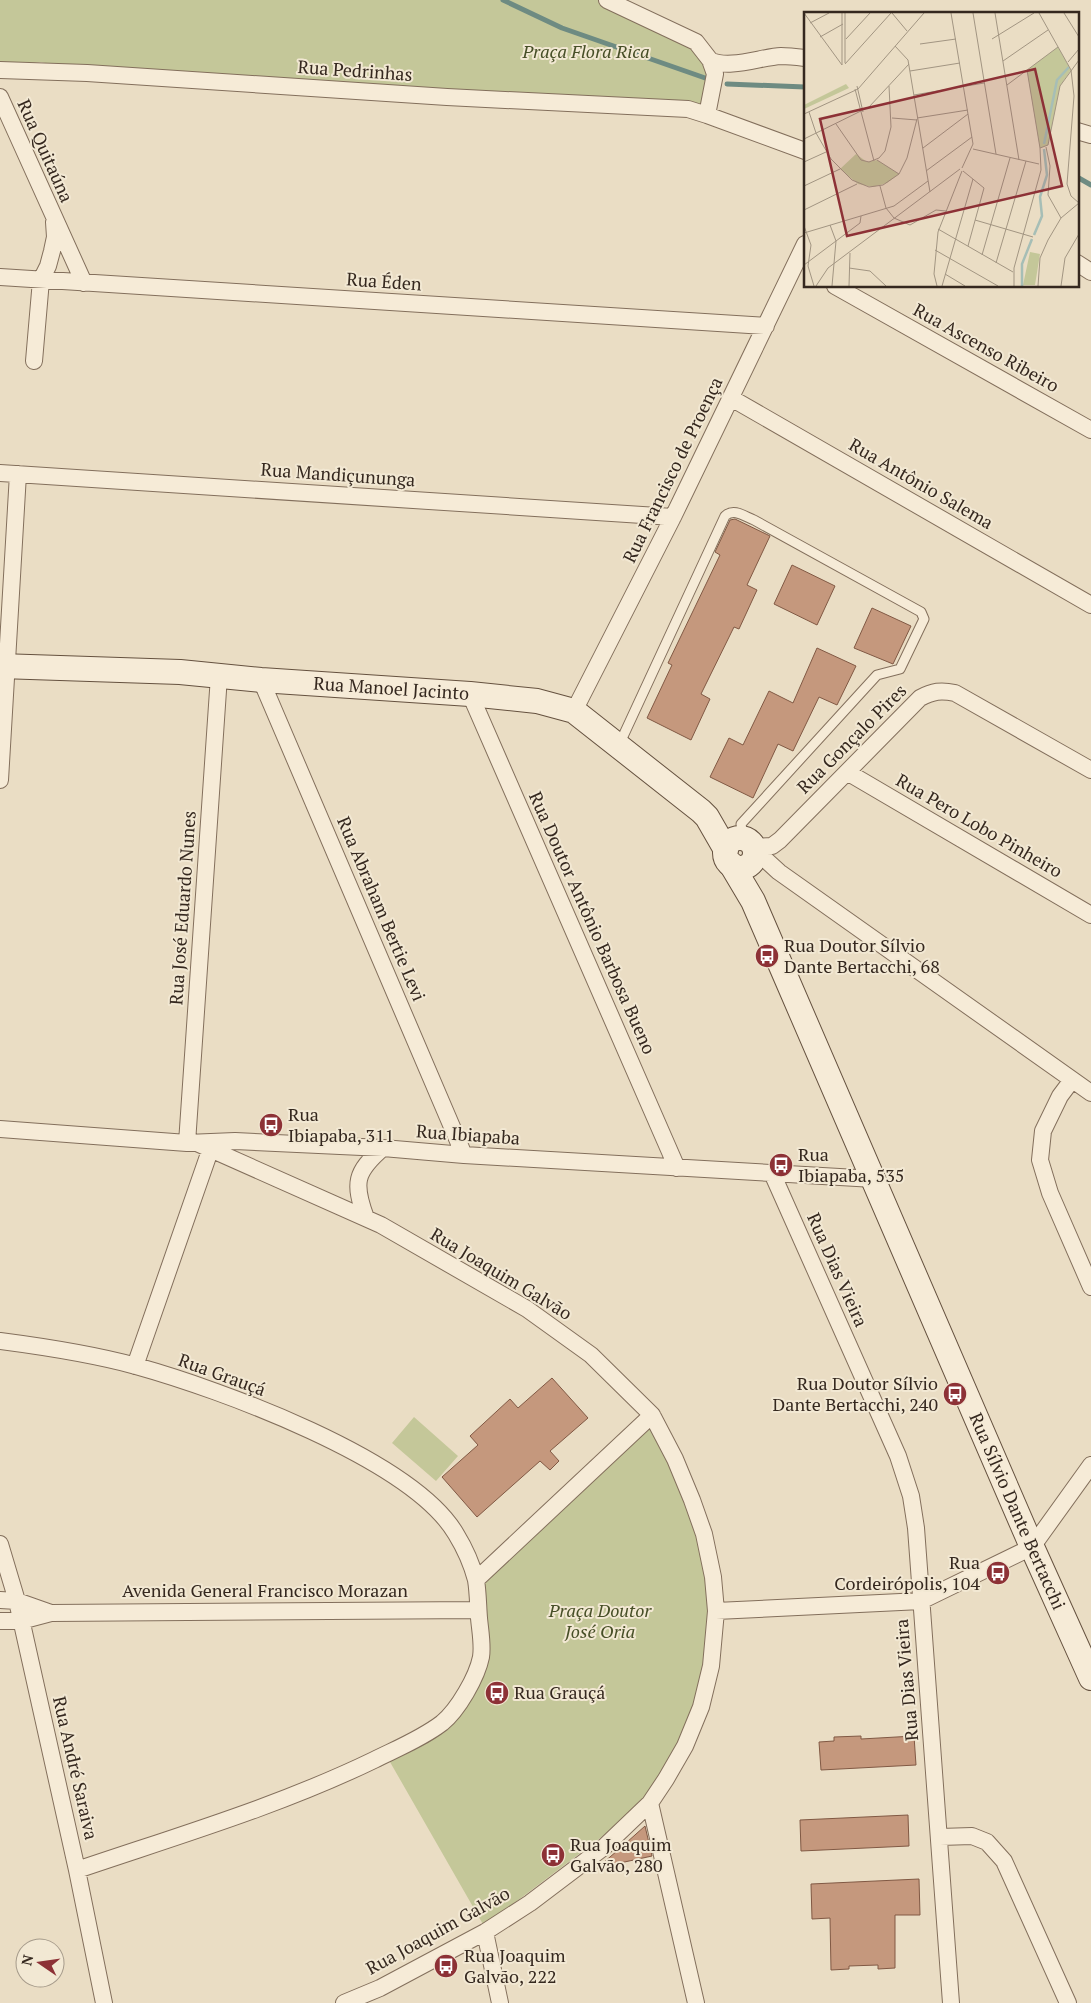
<svg xmlns="http://www.w3.org/2000/svg" width="1091" height="2003" font-family="'PT Serif',serif">
<style>
.green{fill:#c4c799}
.lines{fill:none;stroke-linecap:round;stroke-linejoin:round}
.stream{stroke:#6e8b82;stroke-width:5}
.building{fill:#c5987d;stroke:#815944}
.lane-casing{stroke:#836f5c;stroke-width:11}
.street-casing{stroke:#836f5c;stroke-width:18}
.secondary-casing{stroke:#65513f;stroke-width:26}
.lane{stroke:#f6ebd7;stroke-width:9}
.street{stroke:#f6ebd7;stroke-width:16}
.secondary{stroke:#f6ebd7;stroke-width:24}
.labels{text-anchor:middle;stroke-width:4;stroke-linejoin:round;paint-order:stroke}
.park-label{font-size:18px;font-style:italic;fill:#474f27;stroke:#f2e8d3}
.street-label{font-size:18px;fill:#35281f;stroke:#f2e8d3}
.poi-label{font-size:18px;fill:#35281f;stroke:#f2e8d3;text-anchor:start}
.inset-river{fill:none;stroke:#a6beb6;stroke-width:2.5}
.inset-road{fill:none;stroke:#a29582;stroke-width:1}
.view{fill:#8d3136;fill-opacity:0.15;stroke:#8d3136;stroke-width:2.5}
.inset-edge{fill:none;stroke:#35281f;stroke-width:2.5}
</style>
<rect width="100%" height="100%" fill="#eaddc4"/>
<path class="green" d="M0,0H607L636,13L710,60L707,115L87,73L41,62L0,67Z
M651,1416L703,1536L714,1610L694,1721L649,1801L484,1926L386,1755L412,1743L478,1674L477,1580Z
M414,1417L458,1456L436,1481L392,1443Z"/>
<g class="lines">
<path class="stream" d="M503,0L562,28L708,79
M727,84L805,87
M1077,177L1091,185"/>
</g>
<path class="building" d="M735,519L770,536L747,585L757,590L739,629L734,627L701,694L710,699L691,740L647,718L672,665L668,663L720,555L715,552L730,520Z
M792,565L835,586L817,625L774,604Z
M872,608L911,626L893,664L854,648Z
M817,648L856,666L837,705L819,697L793,751L778,744L753,798L710,777L729,738L743,745L769,691L793,703Z
M552,1378L588,1418L550,1451L559,1461L550,1470L540,1461L477,1517L442,1477L478,1445L470,1436L510,1399L518,1408Z
M861,1736V1739L914,1736L916,1765L821,1770L819,1742L834,1741V1737Z
M908,1815L909,1846L801,1851L800,1820Z
M645,1826L652,1856L597,1868L617,1851Z
M919,1879L920,1915H895V1968L878,1969V1965L849,1966V1969L831,1970L830,1918L812,1919L811,1884Z"/>
<g class="lines">
<g class="lane-casing">
<path id="lane" d="M619,745L725,516C734,508 744,516 754,520L921,612L924,619L900,669L877,675L741,824L743,838"/>
</g>
<g class="street-casing">
<path id="street" d="M607,0L696,42L710,60L715,74L707,115L805,151
M710,60C728,70 761,57 781,56C789,56 797,57 805,58
M0,70L87,73L447,97L688,109L707,115
M0,97L84,283
M1077,131L1091,135
M1077,263L1091,272
M0,277L766,326
M835,286L1091,430
M34,361L41,280L48,266L52,251L55,237L54,222
M731,398L1091,605
M0,473L673,517
M261,680L464,1155
M470,694L677,1168
M574,711L673,517L805,244
M847,772L1091,915
M0,780L18,474
M754,847L772,846L780,840L920,698C933,691 941,690 955,693L1091,770
M755,850L779,872L1091,1093
M1072,1080L1060,1096L1043,1131L1040,1160L1050,1193L1091,1287
M0,1129L187,1143L235,1141L383,1148L464,1155L874,1179
M187,1143L219,676
M199,1144L381,1225L527,1309L591,1355L652,1415L675,1459L692,1500L704,1534L713,1577L716,1611L711,1666L701,1707L685,1746L666,1779L650,1803L604,1847L530,1903L485,1932L380,1988L344,2003
M772,1173L898,1456L911,1496L916,1528L951,2003
M366,1218C353,1183 355,1172 383,1148
M0,1341C46,1347 92,1354 136,1366C219,1389 412,1459 456,1534C464,1547 472,1565 476,1580C478,1592 478,1606 479,1618C480,1630 483,1645 481,1657C477,1677 458,1710 442,1723C421,1739 396,1749 374,1760C279,1806 177,1836 77,1870
M135,1366L213,1142
M0,1544L17,1601L77,1870L104,2003
M476,1580L652,1415
M0,1600L17,1601L51,1613
M716,1611L921,1601L1032,1547L1091,1465
M0,1621H21L51,1613L478,1610
M650,1803L696,2003
M940,1837L972,1836L987,1842L1004,1861L1068,2003
M485,1932L500,2003"/>
</g>
<g class="secondary-casing">
<g id="secondary">
<path id="s1" d="M0,666L180,672L261,680L470,694L537,701L574,711L701,811L707,817L726,850"/>
<circle cx="740" cy="853" r="15"/>
<path id="s2" d="M731,864L753,901L1032,1547L1091,1678"/>
</g>
</g>
<use href="#lane" class="lane"/>
<use href="#street" class="street"/>
<use href="#secondary" class="secondary"/>
</g>
<defs>
<g id="bus-disc" transform="scale(1.25)"><circle r="9.5" fill="#8d3136" stroke="#f2e8d3"/><path d="M-5-6H5V4H4V6H2V4H-2V6H-4V4H-5ZM-3.5-4V0h7V-4ZM-3.5 1.2v1.5H-2V1.2ZM2 1.2v1.5H3.5V1.2Z" fill="#fff"/></g>
</defs>
<g fill-rule="evenodd">
<use href="#bus-disc" x="767" y="956"/>
<use href="#bus-disc" x="271" y="1125"/>
<use href="#bus-disc" x="781" y="1165"/>
<use href="#bus-disc" x="955" y="1394"/>
<use href="#bus-disc" x="998" y="1573"/>
<use href="#bus-disc" x="497" y="1693"/>
<use href="#bus-disc" x="553" y="1855"/>
<use href="#bus-disc" x="446" y="1966"/>
</g>
<g class="labels">
<g class="park-label">
<text x="586" y="58">Praça Flora Rica</text>
<text x="600" y="1617">Praça Doutor<tspan x="600" dy="21">José Oria</tspan></text>
</g>
<g class="street-label">
<text transform="translate(355 71) rotate(4)" y="6">Rua Pedrinhas</text>
<text transform="translate(45 151) rotate(66)" y="6">Rua Quitaúna</text>
<text transform="translate(384 282) rotate(4)" y="6">Rua Éden</text>
<text transform="translate(986 348) rotate(29)" y="6">Rua Ascenso Ribeiro</text>
<text transform="translate(673 470) rotate(-64)" y="6">Rua Francisco de Proença</text>
<text transform="translate(338 475) rotate(4)" y="6">Rua Mandiçununga</text>
<text transform="translate(921 484) rotate(30)" y="6">Rua Antônio Salema</text>
<text dy="6" stroke="none"><textPath href="#s1" startOffset="392">Rua Manoel Jacinto</textPath></text>
<text transform="translate(852 739) rotate(-45)" y="6">Rua Gonçalo Pires</text>
<text transform="translate(979 826) rotate(30)" y="6">Rua Pero Lobo Pinheiro</text>
<text transform="translate(183 908) rotate(-86)" y="6">Rua José Eduardo Nunes</text>
<text transform="translate(381 909) rotate(67)" y="6">Rua Abraham Bertie Levi</text>
<text transform="translate(592 923) rotate(66)" y="6">Rua Doutor Antônio Barbosa Bueno</text>
<text transform="translate(468 1135) rotate(4)" y="6">Rua Ibiapaba</text>
<text transform="translate(837 1270) rotate(66)" y="6">Rua Dias Vieira</text>
<text transform="translate(501 1274) rotate(31)" y="6">Rua Joaquim Galvão</text>
<text transform="translate(222 1375) rotate(20)" y="6">Rua Grauçá</text>
<text dy="6" stroke="none"><textPath href="#s2" startOffset="708">Rua Sílvio Dante Bertacchi</textPath></text>
<text x="265" y="1597">Avenida General Francisco Morazan</text>
<text transform="translate(907 1680) rotate(-95)" y="6">Rua Dias Vieira</text>
<text transform="translate(75 1768) rotate(77)" y="6">Rua André Saraiva</text>
<text transform="translate(438 1931) rotate(-29)" y="6">Rua Joaquim Galvão</text>
</g>
<g class="poi-label">
<text x="784" y="952">Rua Doutor Sílvio<tspan x="784" dy="21">Dante Bertacchi, 68</tspan></text>
<text x="288" y="1121">Rua<tspan x="288" dy="21">Ibiapaba, 311</tspan></text>
<text x="798" y="1161">Rua<tspan x="798" dy="21">Ibiapaba, 535</tspan></text>
<text x="938" y="1390" text-anchor="end">Rua Doutor Sílvio<tspan x="938" dy="21">Dante Bertacchi, 240</tspan></text>
<text x="980" y="1569" text-anchor="end">Rua<tspan x="980" dy="21">Cordeirópolis, 104</tspan></text>
<text x="514" y="1699">Rua Grauçá</text>
<text x="570" y="1851">Rua Joaquim<tspan x="570" dy="21">Galvão, 280</tspan></text>
<text x="464" y="1962">Rua Joaquim<tspan x="464" dy="21">Galvão, 222</tspan></text>
</g>
</g>
<g transform="translate(804 12)">
<rect width="275" height="275" fill="#eaddc4"/>
<path d="M254,35L267,58L256,74L244,133L236,136L223,58ZM42,72L45,76L0,97V93ZM52,142L63,150L73,148L95,162L83,171L69,175L54,172L36,157ZM226,240L236,242L231,273H219Z" fill="#c4c799"/>
<path class="inset-river" d="M240,132L253,68L265,55M230,223L238,204L236,185L243,163L240,137M218,274V252L228,227"/>
<path class="inset-road" d="M0,1L38,53M38,1V53M88,1L103,19M147,1L169,132L158,156M169,1L192,142M191,1L215,148M235,1L267,58L270,84L263,172L267,184L275,191M260,1L275,25M6,11L25,1M16,25L39,12M42,27L66,1M188,27L230,1M116,32L152,27M91,34L104,48L126,180M199,49L244,18M264,50L275,37M41,51V1M41,52L87,1M223,58L236,136M106,59L156,51M203,73L254,35M53,74L59,100M51,77L70,149M110,83L180,71M5,100L12,121L27,147L48,168L65,175L79,173L95,162L103,146L113,107M0,102L54,77L120,1M88,106L113,108M113,106L164,98M32,112L57,148L65,150L75,146L81,139L87,115L85,74M0,127L65,95L105,52M242,135L246,154L244,183L257,206M119,136L164,102M169,137L235,152M73,148L95,162M0,150L22,140M122,159L168,125M159,159L180,176L164,234M0,174L36,157M76,174L82,196L90,206L106,213L132,198L142,199M0,198L53,172M171,208L229,225M26,213L32,229L28,274M0,214L7,233L4,254L10,274M134,217L209,260M0,221L90,194L124,169M131,238L194,274M178,243L206,146M192,251L222,149M0,253L56,211L57,204M45,256L66,259L82,274M141,262L161,274M12,274L24,256L156,157M45,274L46,241M133,274L130,262L134,220L158,159M138,274L169,167M210,274V256L237,158L236,136L244,133L256,74L275,48M234,274L236,246L244,228L257,206L275,191M257,274L261,246L275,222"/>
<path class="view" d="M231,57L258,174L43,224L16,107Z"/>
<rect width="275" height="275" class="inset-edge"/>
</g>
<g transform="translate(40 1963) rotate(283)"><circle r="24" fill="#f2e8d3" stroke="#a69b8b"/>
<path d="M0-4L9 19L0 12L-9 19Z" fill="#8d3136"/>
<text y="-8" font-size="14" font-weight="bold" text-anchor="middle" fill="#35281f">N</text>
</g>
</svg>
